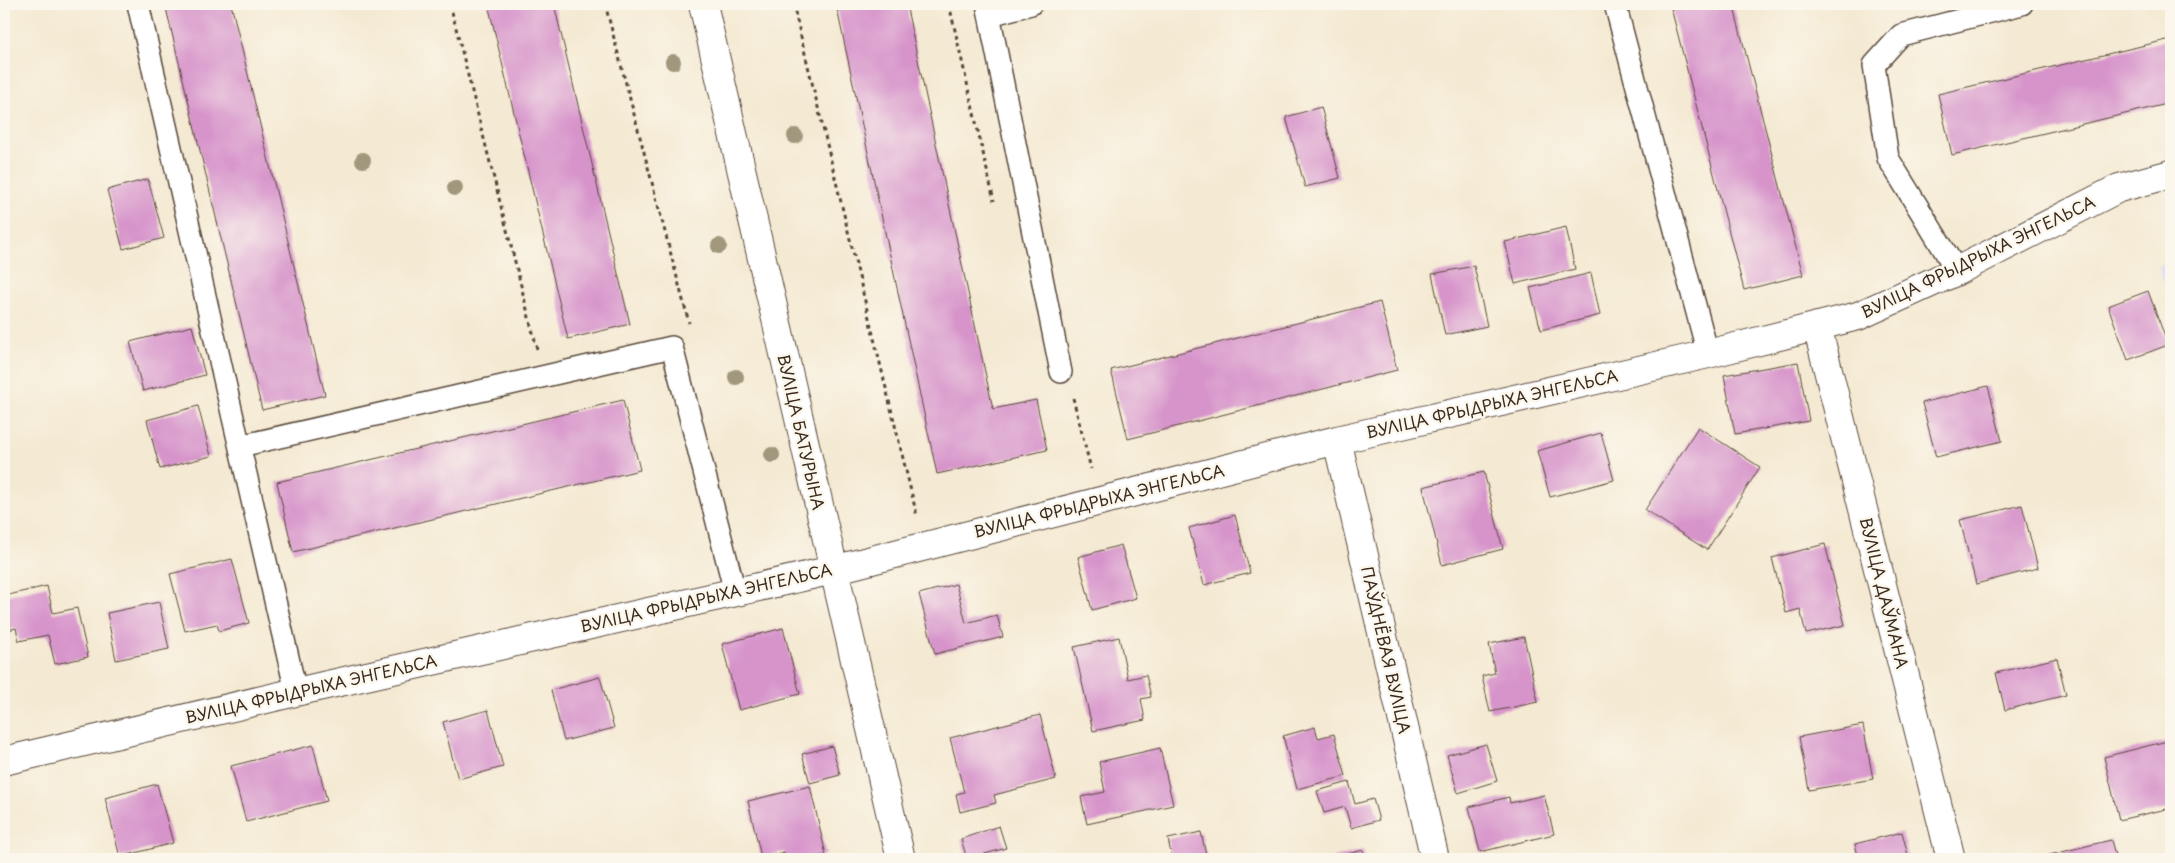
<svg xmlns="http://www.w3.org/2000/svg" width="2175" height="863" font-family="'Playpen Sans',sans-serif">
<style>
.built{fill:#ddd5f6}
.building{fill:#d794cb}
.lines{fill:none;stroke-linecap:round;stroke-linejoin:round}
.lane-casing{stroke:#574739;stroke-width:24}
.street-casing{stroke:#574739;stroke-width:30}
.path{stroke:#574739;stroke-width:3;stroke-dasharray:4 4;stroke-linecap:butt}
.lane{stroke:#fff;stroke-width:21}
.street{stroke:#fff;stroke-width:28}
.tree{fill:#a1977b}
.labels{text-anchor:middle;stroke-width:5;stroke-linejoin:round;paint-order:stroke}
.street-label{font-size:16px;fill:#3b2a1e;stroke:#fbf7ec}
</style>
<rect width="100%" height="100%" fill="#fbf7ec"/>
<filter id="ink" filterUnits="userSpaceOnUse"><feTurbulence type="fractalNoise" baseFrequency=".02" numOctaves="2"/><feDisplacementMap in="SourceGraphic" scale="10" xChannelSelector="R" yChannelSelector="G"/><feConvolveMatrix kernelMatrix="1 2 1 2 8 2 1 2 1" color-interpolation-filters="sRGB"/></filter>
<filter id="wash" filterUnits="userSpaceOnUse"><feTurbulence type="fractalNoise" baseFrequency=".0096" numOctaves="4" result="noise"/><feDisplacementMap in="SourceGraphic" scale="20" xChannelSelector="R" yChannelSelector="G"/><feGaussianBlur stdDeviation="1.12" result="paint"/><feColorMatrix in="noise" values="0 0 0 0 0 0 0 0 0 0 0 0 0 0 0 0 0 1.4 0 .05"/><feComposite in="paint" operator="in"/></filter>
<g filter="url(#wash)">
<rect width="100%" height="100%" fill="#f4e9d2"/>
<path class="built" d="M2171,259V304L2159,267Z"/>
<g id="blocks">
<path class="building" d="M165,4H231L325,395L262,410Z
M488,4H554L630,324L568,339Z
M836,4H906L993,409L1036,400L1047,450L937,474Z
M1670,4H1733L1803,275L1744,290Z
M2171,39V103L1952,155L1938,94Z
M1321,107L1340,178L1305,187L1286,117Z
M148,179L164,238L123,249L107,190Z
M1566,227L1575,269L1515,284L1505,242Z
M1474,266L1487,326L1445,335L1432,274Z
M1591,273L1600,315L1541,330L1530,288Z
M2148,291L2168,345L2128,360L2108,306Z
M1380,302L1397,370L1128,439L1111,370Z
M192,326L205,375L143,391L130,342Z
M1798,362L1809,421L1735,434L1724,375Z
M1988,386L2002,441L1936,457L1922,403Z
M623,400L640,470L293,552L277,482Z
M198,406L211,456L160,469L147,420Z
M1698,427L1760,467L1707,550L1645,510Z
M1601,433L1614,480L1550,497L1537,451Z
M1484,472L1503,549L1442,565L1423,487Z
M2022,505L2038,568L1976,584L1960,520Z
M1235,515L1250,573L1204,585L1189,528Z
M1825,544L1845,625L1806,634L1800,609L1786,613L1772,558Z
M1121,545L1136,598L1092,610L1078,557Z
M232,559L249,623L219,631L217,624L185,631L170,574Z
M956,584L966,623L997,615L1003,637L935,654L919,594Z
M47,586L53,613L77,608L88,657L55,664L48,635L19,641L16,628L8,630L4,612V596Z
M159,602L169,649L116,660L107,613Z
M783,628L800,694L739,710L722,644Z
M1119,637L1128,679L1146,675L1151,697L1141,699L1145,720L1093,731L1074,647Z
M1524,637L1538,702L1490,712L1482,676L1495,673L1489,644Z
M2057,658L2066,695L2005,710L1996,673Z
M600,677L614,728L564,741L551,690Z
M488,710L503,767L458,779L443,722Z
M1040,715L1056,779L994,795L996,803L960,812L956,794L964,792L950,738Z
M1863,725L1873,779L1809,790L1799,737Z
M1315,727L1318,738L1334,734L1346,776L1297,789L1283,736Z
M2171,740V808L2119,820L2104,757Z
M1486,744L1497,781L1458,793L1447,755Z
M313,745L327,801L246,822L231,766Z
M832,746L840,775L810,783L802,754Z
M1160,748L1173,805L1087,824L1081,797L1105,792L1099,762Z
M1349,782L1355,804L1373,799L1379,820L1351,828L1345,807L1324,813L1317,791Z
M157,784L173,843L120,857L105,798Z
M810,786L826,855L806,859H785L784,852L761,857L748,801Z
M1544,795L1554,834L1480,852L1469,807L1509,797L1510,803Z
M999,826L1006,848L967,859L961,839Z
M1201,832L1207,859H1172L1168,839Z
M1902,832L1909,859H1859L1855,844Z
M2111,840L2116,859H2033Z
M1363,850L1365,859H1330Z"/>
</g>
</g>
<g filter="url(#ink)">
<use href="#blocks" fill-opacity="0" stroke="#574739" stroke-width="1"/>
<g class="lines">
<g class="lane-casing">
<path id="lane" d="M138,4L296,692
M987,4L1061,372
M1615,4L1708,354
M990,15L1031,4
M1957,271L1888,158L1874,65L1901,35L2022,4
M240,446L672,347L735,592"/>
</g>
<g class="street-casing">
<path id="street" d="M703,4L901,859
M1817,326L1951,859
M1337,440L1435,859
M4,761L296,692L833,570L1337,440L1708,354L1858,316L1957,271L2119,188L2171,174"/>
</g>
<path class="path" d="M450,4L537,349
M605,4L689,323
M793,4L917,516
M949,4L994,201
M1073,398L1091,469"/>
<use href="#lane" class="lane"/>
<use href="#street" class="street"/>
</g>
<g class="tree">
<circle cx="673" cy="62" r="8"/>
<circle cx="795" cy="136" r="8"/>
<circle cx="363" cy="160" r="8"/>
<circle cx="455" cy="188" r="8"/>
<circle cx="719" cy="246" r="8"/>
<circle cx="736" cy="377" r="8"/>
<circle cx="772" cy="455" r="8"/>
</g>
</g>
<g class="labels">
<g class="street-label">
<text transform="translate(1978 257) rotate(-26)" y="6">ВУЛІЦА ФРЫДРЫХА ЭНГЕЛЬСА</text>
<text transform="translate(1492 404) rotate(-13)" y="6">ВУЛІЦА ФРЫДРЫХА ЭНГЕЛЬСА</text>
<text transform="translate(801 432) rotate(77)" y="6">ВУЛІЦА БАТУРЫНА</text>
<text transform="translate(1099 501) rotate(-14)" y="6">ВУЛІЦА ФРЫДРЫХА ЭНГЕЛЬСА</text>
<text transform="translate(1884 593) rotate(76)" y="6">ВУЛІЦА ДАЎМАНА</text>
<text transform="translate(706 598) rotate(-13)" y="6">ВУЛІЦА ФРЫДРЫХА ЭНГЕЛЬСА</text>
<text transform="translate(1386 650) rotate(77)" y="6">ПАЎДНЁВАЯ ВУЛІЦА</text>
<text transform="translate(311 689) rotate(-13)" y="6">ВУЛІЦА ФРЫДРЫХА ЭНГЕЛЬСА</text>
</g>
</g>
<rect width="2175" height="863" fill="none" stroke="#fbf7ec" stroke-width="20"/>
</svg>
